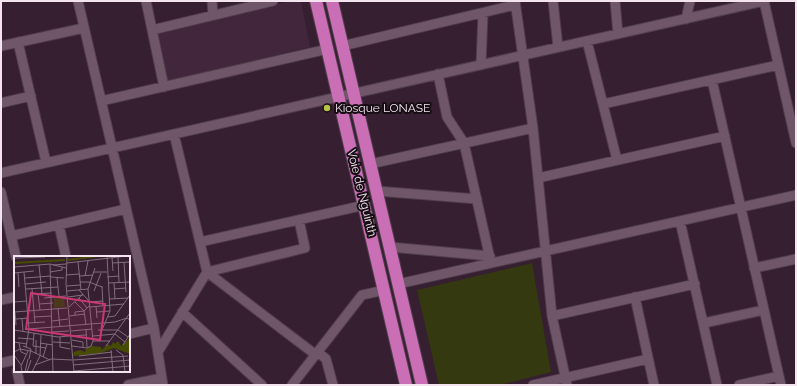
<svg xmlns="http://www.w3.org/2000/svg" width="797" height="386" font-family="Raleway,sans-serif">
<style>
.built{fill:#42263b}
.green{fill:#35390f}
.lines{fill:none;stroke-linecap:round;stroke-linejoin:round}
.minor-casing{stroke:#503d4c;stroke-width:11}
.trunk-casing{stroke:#503d4c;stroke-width:14}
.minor{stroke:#705669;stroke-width:9}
.trunk{stroke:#ca6eb5;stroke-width:12}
.poi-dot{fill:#b5c249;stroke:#170d14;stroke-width:1.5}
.labels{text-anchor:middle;stroke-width:4;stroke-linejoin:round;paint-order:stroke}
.poi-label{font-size:12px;fill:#f4e4ef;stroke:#170d14;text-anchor:start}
.street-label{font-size:12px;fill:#f4e4ef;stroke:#170d14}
.inset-river{fill:none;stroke:#464c01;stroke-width:2}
.inset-road{fill:none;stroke:#826e7c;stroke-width:1}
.view{fill:#ca3771;fill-opacity:0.15;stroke:#ca3771;stroke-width:2}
.inset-edge{fill:none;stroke:#f4e4ef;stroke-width:2}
</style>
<rect width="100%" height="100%" fill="#361f30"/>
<path class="built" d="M290,1H301L310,47L167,83L157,33Z"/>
<path class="green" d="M532,263L551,372L500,385H439L417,290Z"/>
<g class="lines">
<g class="minor-casing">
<path id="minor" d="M78,1L154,328L163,385
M146,1L164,87
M212,1L213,15
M515,1L533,128L552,316L567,385
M553,1L558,47
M615,1L618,34
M764,1L796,143
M686,19L690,1
M152,30L273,1
M587,41L617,160
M18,42L46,162
M1,46L84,28
M342,46L515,5
M481,65L483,13
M438,74L447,117L464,143L491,263
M712,80L781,385
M101,101L328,49
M1,103L31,96
M603,104L778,65
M174,134L207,272L316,355
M370,164L533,128
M1,173L764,1
M538,178L725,136
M377,191L477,199
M1,192L16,257
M680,221L717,385
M59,225L66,257
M11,236L126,209
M200,242L365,205
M390,247L490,256
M754,268L796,259
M398,284L796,195
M635,297L654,385
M1,300L15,297
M182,312L262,385
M552,316L695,284
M704,323L764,310
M129,334L154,328
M158,352L207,272L305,248L299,220
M318,352L326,359L333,385
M1,363L15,360
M17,371L20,385
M128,385L162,378
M292,385L362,295L385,290
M533,385L648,359
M739,385L779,376"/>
</g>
<g class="trunk-casing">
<path id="trunk" d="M316,1C347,129 377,257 406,385
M332,1L422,385"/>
</g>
<use href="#minor" class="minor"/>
<use href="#trunk" class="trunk"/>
</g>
<circle class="poi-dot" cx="327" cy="108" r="4"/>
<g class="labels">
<g class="poi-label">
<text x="335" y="112">Kiosque LONASE</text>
</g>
<g class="street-label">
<text transform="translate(362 193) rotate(76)" y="4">Voie de Nguinth</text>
</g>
</g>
<g transform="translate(14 256)">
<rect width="116" height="116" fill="#361f30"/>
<path d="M50,40L51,51L40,52V42Z" fill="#35390f"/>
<path d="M116,82V98L100,92L87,97L59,100L60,96L66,94L71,96L72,92L78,90L87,91L88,94L93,88L97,90L99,86L101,88L104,85L107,90Z" fill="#464c01"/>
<path class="inset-river" d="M54,4L84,0M0,7L51,4"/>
<path class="inset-road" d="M53,0L52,28L60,116M98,1L99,15M104,1L105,26M0,2L31,1M64,6L67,34M110,6L112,36M53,7L113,0M98,7L116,6M36,8L39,116M25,9L28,38M39,9L52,8M0,11L36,8L52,12M10,16L15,73L12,91M36,16L48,14V11M80,16H93M0,17L20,15M4,17L5,31M52,19L65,18M65,20L79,19M71,20L74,5M37,21L50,22M93,21L105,20M11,22L37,20M43,22L45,40M66,26H75L88,31M94,27L116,26M100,27L101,43M11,28L32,26M53,30L66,29M88,30L89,50M12,33L44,31M18,33L21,67M100,33L112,32M65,34L75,45M53,35L74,33M80,35L87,17M18,38L38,37M24,38L26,54M54,41L69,39M30,42L52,40M65,42L73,52M95,43L114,42M0,46L13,45M61,46L70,55L72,69M76,46L89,45M25,48L39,47M82,50L83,62M55,51L69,38M76,51L110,48M44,53L46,71M0,56L53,52M1,56L2,69M83,56L96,55M61,59V56L70,55L76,49M55,60L71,58M20,61L38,60M94,61L101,60L116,39M2,63L14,62M8,63L9,76M38,65L54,63M14,67L31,66M15,73L101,66L113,62L116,64M72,73L73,91M0,74L44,81L55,80M84,74H104L114,81M88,74L96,55L93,0M57,75L78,73M38,76L55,75M20,77L19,90L32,92M57,80L72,79M79,80L101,78L111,86M46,81V91L56,93M4,82L19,83M22,84V98M58,84L69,86V91M79,85H96M0,86L13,88M39,86L56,87M5,87L7,96L12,98M26,87L39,89M109,89L116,78M9,90L17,93L15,103M58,90L73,92L77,90L79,85L74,33L81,12M92,90L116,57M97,94L99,116M102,94L109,99L111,116M0,96L6,93L17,95L36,104M0,99L7,109M65,100L98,96M29,101L33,88M59,104L114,100M21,109L37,103L58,104M59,109L116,104M60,115L116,110M8,116L7,110L14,95M11,116L14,103M13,116L17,104M18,116L26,100L27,79"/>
<path class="view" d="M17,37L91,48L86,84L12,73Z"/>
<rect width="116" height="116" class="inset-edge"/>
</g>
<rect width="797" height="386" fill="none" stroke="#f4e4ef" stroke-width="4"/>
</svg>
